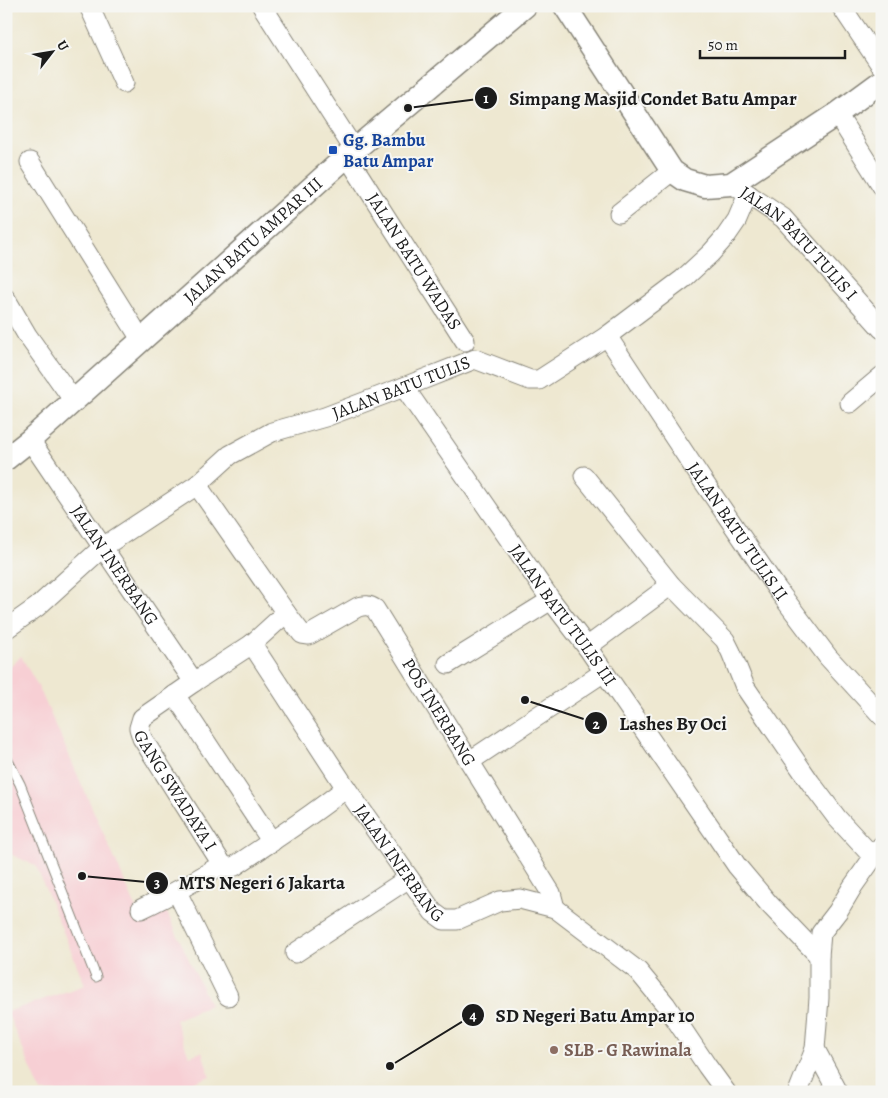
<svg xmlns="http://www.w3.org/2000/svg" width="888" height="1098" font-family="Alegreya,serif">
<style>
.built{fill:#f7cfd4}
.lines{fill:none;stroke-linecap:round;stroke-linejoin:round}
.service-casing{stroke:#858276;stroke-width:11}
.minor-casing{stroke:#858276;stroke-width:21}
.tertiary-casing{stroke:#858276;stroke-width:25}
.service{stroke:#fff;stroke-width:9}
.minor{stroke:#fff;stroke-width:19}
.tertiary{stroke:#fff;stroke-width:22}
.transit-dot{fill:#1a4fb4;stroke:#f6f6f2;stroke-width:2}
.education-dot{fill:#8d6e63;stroke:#f6f6f2;stroke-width:2}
.labels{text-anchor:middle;stroke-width:4;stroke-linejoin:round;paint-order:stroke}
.transit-label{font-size:18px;font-weight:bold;fill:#164399;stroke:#f6f6f2;text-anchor:start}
.street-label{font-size:18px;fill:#1c1c1c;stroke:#f6f6f2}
.education-label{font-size:18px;font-weight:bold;fill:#785e54;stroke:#f6f6f2;text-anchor:start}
.leader{fill:none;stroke:#1c1c1c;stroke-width:2}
.callout-dot{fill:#1c1c1c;stroke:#f6f6f2;stroke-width:2}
.mark-label{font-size:15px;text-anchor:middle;font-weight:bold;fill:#fff}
.callout-label{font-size:19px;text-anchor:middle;font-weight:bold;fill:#1c1c1c;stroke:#f6f6f2;stroke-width:4;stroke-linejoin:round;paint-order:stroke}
</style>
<rect width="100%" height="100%" fill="#f6f6f2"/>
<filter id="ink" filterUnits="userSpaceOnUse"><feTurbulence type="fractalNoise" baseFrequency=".02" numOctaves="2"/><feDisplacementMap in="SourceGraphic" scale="10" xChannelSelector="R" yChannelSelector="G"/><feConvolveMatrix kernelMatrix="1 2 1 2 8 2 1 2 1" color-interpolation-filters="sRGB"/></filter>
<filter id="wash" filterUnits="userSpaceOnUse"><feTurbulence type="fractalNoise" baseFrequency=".0096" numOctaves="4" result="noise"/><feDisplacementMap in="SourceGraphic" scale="20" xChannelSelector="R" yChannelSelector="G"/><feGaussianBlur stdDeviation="1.12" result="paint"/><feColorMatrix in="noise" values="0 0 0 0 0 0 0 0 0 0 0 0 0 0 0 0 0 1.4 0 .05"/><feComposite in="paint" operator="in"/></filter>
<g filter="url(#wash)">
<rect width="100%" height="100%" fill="#eee8d1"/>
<path class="built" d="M21,656L40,690L139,914L163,904L210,1005L175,1020L189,1056L202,1052L210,1076L169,1092H41L7,1012L85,985L36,866L6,852V671Z"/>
</g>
<g filter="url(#ink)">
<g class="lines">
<g class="service-casing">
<path id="service" d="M6,757L20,784L96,977"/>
</g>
<g class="minor-casing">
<g id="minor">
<path d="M89,6L124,83"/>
<path d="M262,6L355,151"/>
<path d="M841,6L882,67"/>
<path d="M837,114L882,186"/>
<path id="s1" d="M347,156L465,341"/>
<path d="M30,162L142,341"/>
<path id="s2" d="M737,187L783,218L882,329"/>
<path d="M619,213L672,171"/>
<path d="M6,299L27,335L74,401"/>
<path id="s3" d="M607,336L701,478L777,589L828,657L882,716"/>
<path id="s4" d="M404,387L551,600L587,647L737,866L769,904L819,956"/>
<path d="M850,403L882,376"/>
<path id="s5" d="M30,440L194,682L252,644"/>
<path d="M584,476L671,585L725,640L731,652L745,687L810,782L837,818L873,857"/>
<path id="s6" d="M197,485L286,613L252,644L346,788L433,912L444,920H457L500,901L520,899L555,908L638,971L666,1005L707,1066L726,1092"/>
<path id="s7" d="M286,613L302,634L309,635L358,607C365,605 369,605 375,609L551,893L555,908"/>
<path id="s8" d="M6,629L37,607L103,547L197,485L230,455L272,432L325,417L404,387L475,359L530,380H539L607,336L683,279L711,253L726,236L737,220L748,194"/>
<path d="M587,647L671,585"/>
<path d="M448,664L551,600"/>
<path id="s9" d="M194,682L142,718L139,728L142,738L222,864L228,868L235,866C272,841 310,817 346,788"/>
<path d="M175,695L272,842"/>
<path d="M470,761L604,672"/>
<path d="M177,892L228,996"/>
<path d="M141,909C170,895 195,882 222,864"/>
<path d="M295,953L409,878"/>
<path d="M815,1049L838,1092"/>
<path d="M798,1092L815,1049L819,998V956L821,933L838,911L853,886L882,845"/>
</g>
</g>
<g class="tertiary-casing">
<g id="tertiary">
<path d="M565,6L672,171L685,180L705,186L731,184L837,114L882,81"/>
<path id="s10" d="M6,459L30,440L347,156L525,6"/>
</g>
</g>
<use href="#service" class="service"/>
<use href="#minor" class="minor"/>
<use href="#tertiary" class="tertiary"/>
</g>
</g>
<rect class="transit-dot" x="328" y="145" width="10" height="10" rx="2.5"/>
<circle class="education-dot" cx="554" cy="1050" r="5"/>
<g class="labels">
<g class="transit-label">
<text x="343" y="146">Gg. Bambu<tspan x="343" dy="21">Batu Ampar</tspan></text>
</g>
<g class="street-label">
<text dy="6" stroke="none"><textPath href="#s10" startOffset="330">JALAN BATU AMPAR III</textPath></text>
<text dy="6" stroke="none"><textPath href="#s2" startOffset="84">JALAN BATU TULIS I</textPath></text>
<text dy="6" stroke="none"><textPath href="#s1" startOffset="125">JALAN BATU WADAS</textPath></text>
<text dy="6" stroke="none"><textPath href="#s8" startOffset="469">JALAN BATU TULIS</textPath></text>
<text dy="6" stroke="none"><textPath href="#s3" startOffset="235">JALAN BATU TULIS II</textPath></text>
<text dy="6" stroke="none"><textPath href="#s5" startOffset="151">JALAN INERBANG</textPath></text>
<text dy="6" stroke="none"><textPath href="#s4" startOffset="278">JALAN BATU TULIS III</textPath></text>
<text dy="6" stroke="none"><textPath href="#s7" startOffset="229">POS INERBANG</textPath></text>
<text dy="6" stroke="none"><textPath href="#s9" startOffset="146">GANG SWADAYA I</textPath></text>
<text dy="6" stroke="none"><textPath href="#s6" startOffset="466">JALAN INERBANG</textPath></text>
</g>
<g class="education-label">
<text x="564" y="1056">SLB - G Rawinala</text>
</g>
</g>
<path class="leader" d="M408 108L486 98M525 700L596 723M82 876L157 883M390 1066L473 1015"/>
<g class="callout-dot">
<circle cx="408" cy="108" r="5"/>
<circle cx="525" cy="700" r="5"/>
<circle cx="82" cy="876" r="5"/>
<circle cx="390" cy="1066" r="5"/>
<circle cx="486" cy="98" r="12"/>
<circle cx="596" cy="723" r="12"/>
<circle cx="157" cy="883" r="12"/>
<circle cx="473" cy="1015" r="12"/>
</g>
<g class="mark-label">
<text x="486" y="103">1</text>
<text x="596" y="729">2</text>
<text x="157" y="888">3</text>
<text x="473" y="1020">4</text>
</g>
<g class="callout-label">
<text x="653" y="105">Simpang Masjid Condet Batu Ampar</text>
<text x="673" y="730">Lashes By Oci</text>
<text x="262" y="889">MTS Negeri 6 Jakarta</text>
<text x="595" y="1022">SD Negeri Batu Ampar 10</text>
</g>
<rect width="888" height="1098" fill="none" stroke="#f6f6f2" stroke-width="25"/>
<g transform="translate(52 52) rotate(59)" stroke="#f6f6f2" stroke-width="4" paint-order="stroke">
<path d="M0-4L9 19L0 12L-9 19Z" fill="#1c1c1c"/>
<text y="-8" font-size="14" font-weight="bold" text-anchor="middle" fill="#1c1c1c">U</text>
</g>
<path d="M700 50v8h145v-8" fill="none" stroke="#1c1c1c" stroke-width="2.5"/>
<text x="708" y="50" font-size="15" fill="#1c1c1c" stroke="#f6f6f2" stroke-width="4" paint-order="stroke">50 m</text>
</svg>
